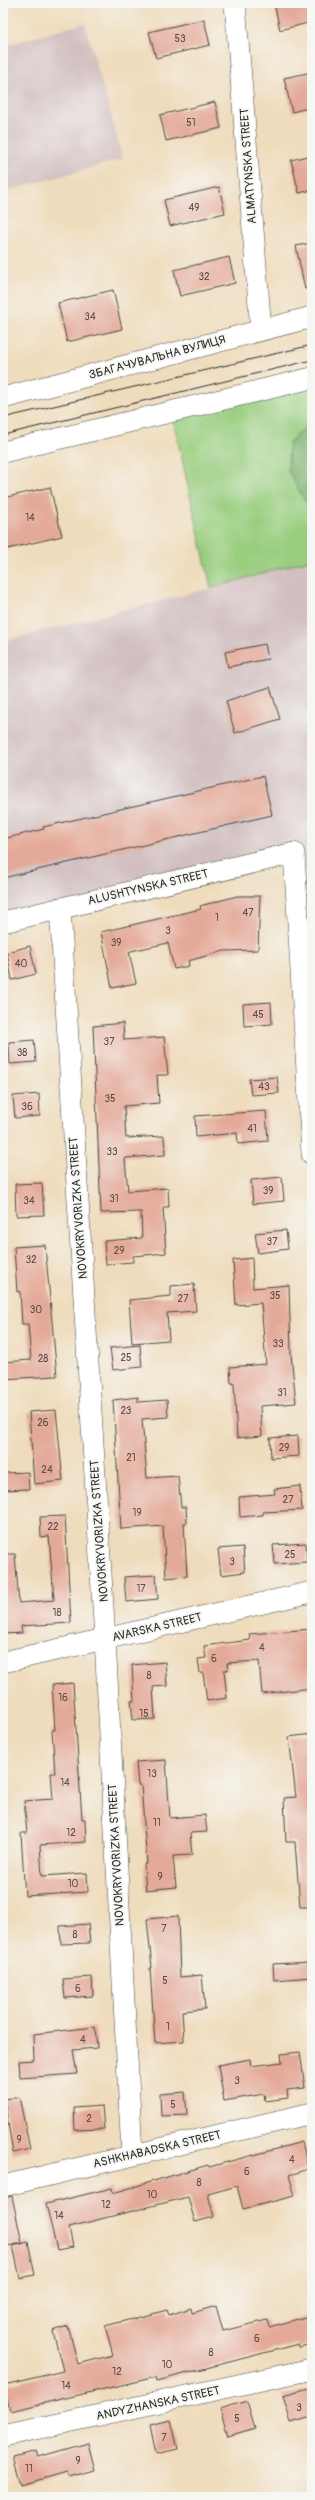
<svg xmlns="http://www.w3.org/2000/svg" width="315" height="2500" font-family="Pangolin,sans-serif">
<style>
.industrial{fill:#d2bfc0}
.green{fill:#99ce7f;stroke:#627c55}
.forest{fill:#7ab16e;stroke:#526e4c}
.building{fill:#e4aa99}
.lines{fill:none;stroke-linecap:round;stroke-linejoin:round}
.street-casing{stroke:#484641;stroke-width:22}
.street{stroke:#fff;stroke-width:21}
.tram{stroke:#2b2b2b;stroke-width:1}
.labels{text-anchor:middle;stroke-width:4;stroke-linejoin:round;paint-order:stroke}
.number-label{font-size:10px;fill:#594b46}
.street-label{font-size:12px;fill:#2b2b2b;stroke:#f6f6f2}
</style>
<rect width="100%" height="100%" fill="#f6f6f2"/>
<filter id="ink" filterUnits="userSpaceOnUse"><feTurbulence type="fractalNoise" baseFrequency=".025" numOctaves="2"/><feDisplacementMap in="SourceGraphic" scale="8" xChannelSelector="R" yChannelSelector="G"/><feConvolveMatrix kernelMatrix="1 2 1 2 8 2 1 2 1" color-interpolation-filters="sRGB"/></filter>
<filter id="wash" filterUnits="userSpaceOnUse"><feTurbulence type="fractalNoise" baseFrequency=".012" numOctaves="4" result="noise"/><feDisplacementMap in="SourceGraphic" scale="16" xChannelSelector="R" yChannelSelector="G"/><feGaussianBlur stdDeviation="0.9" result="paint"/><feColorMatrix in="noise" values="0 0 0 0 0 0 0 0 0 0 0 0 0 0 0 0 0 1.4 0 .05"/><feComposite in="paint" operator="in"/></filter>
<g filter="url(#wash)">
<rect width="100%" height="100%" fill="#efdcbc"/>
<path class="industrial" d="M85,23L123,159L3,192V46Z
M312,559V962L305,859L294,853L3,922V641L211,588Z"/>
<path class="green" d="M312,378V559L211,588L171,411Z"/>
<path class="forest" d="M312,421V513L288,471L289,442Z"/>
<g id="blocks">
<path class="building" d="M274,3H312V22L280,30Z
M204,19L210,45L156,58L149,32Z
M312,72V107L292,112L284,78Z
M215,102L221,128L166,141L160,115Z
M312,155V190L299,193L291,160Z
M219,187L225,213L170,226L164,200Z
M312,243V288L305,289L296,246Z
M229,257L235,283L180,296L174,270Z
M113,290L122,329L67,342L58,303Z
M50,487L62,536L3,550V498Z
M265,644L268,659L228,667L225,652Z
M270,687L280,719L235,733L226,701Z
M263,776L272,815L3,878V839L44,829L43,827Z
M237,896H260L258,950L224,951L188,961L189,966L174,969L168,943L131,951L129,952L136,983L112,988L101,932L201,909L200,906Z
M30,946L36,974L12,980L7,952Z
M271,1002L272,1024L244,1026L243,1004Z
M123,1023L124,1040L164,1037L168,1075H157L159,1103L124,1106L126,1138L164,1136L165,1155L126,1158L125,1160L128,1191L168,1188L169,1207H163L166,1253L133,1256V1262L106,1264L104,1241L142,1238L141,1212L101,1213L93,1026Z
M34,1040L36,1062L10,1064L9,1042Z
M277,1077L279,1093L251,1095L249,1079Z
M39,1094L40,1116L15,1118L13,1096Z
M266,1111L268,1141L238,1144L237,1133L196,1137L195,1116Z
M282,1177L284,1201L253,1204L251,1180Z
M42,1183L44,1215L16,1216L15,1184Z
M286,1230L288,1249L258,1253L255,1233Z
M45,1245L57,1376L3,1379V1362L31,1360L28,1324H22L20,1291L17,1292L14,1247Z
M252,1258L253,1288L289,1285L291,1354L296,1403L260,1406L262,1436L237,1438L234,1383H231L230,1367L266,1364L261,1303L236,1305L233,1260Z
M194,1284L196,1311L167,1313L169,1340L132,1343L129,1300L171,1296V1286Z
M140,1345L142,1367L113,1370L110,1348Z
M138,1397V1402L167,1400L168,1417L142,1419L147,1478L178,1476L181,1507H186L187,1523H184L187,1576L166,1578L163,1526L121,1529L113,1400Z
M56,1410L63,1481L34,1484L29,1412Z
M298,1436L299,1456L271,1458L270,1438Z
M28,1472L29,1489L4,1490L3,1473Z
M300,1486L302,1510L263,1512V1515L240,1517L239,1497L275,1494L274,1489Z
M65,1516L71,1623L21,1626L22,1633L3,1634V1554H15L19,1603L54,1600L49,1536L41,1537L40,1517Z
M306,1543L307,1562L275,1564L273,1545Z
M243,1547L245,1572L221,1575L218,1549Z
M156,1575L158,1599L126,1602L124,1577Z
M312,1629V1688L262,1694L259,1661L227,1663L228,1670H224L227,1698L207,1701L203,1673H200L198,1659L206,1658L204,1646L250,1640L249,1634Z
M165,1662L167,1686L153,1687L155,1719L133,1720L131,1701H134L132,1665Z
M73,1683L82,1819H85L86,1842L40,1845L42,1876L87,1873L88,1892L25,1896L21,1833H27L24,1801L53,1799L51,1773H55L52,1730H55L52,1685Z
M312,1734V1907H300L295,1842H286L284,1798L296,1797L289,1737Z
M166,1760L170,1818L205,1815L207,1832L190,1833L192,1855L173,1856L176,1887L146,1890L144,1864H147L141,1785H138L136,1762Z
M178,1916L180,1977L202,1975L205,2009L182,2011L184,2041L155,2043L150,1968H152L147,1919Z
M88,1924L90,1943L61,1944L60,1926Z
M312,1962V1977L274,1980L273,1964Z
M92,1977L93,1996L65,1998L63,1979Z
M95,2027L97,2048L73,2050L77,2074L20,2078L19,2061L34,2060L33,2034Z
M300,2052L305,2088L287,2090L288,2098L265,2101L264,2094L224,2101L218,2065L250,2059L251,2066L282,2062L281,2054Z
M185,2092L187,2115L161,2116L160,2094Z
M19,2097L30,2149L13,2153L4,2099Z
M102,2106L104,2129L75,2130L74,2108Z
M302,2142L309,2169L289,2175L295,2196L243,2209L237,2186L208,2194L214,2217L195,2222L188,2197L69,2227L73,2247L57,2250L46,2204L112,2188L113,2193L208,2165L209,2167Z
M12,2196L22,2243L3,2247V2198Z
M28,2242L35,2275L20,2278L13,2246Z
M216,2306L223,2331L267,2320L269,2327L312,2315V2344L299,2347L298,2344L157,2381L156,2377L10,2411L4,2385L63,2371L53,2331L68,2326L78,2364L113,2355L105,2326L167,2310L169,2315L191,2308L192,2313Z
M312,2388V2417L291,2423L283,2396Z
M247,2401L255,2428L228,2436L220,2409Z
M171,2420L178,2449L156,2454L150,2425Z
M88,2443L95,2470L69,2477L67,2472L21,2485L13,2457L36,2451L38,2457Z"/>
</g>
</g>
<g filter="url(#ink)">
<use href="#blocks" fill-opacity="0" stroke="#484641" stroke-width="1"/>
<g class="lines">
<g class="street-casing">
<path id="street" d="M235,3L261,330
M3,398L312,317
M3,452L312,378
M60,908L105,1639L132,2154
M3,922L294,853L312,1154
M3,1662L312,1592
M3,2186L312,2113
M3,2436L312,2369"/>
</g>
<use href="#street" class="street"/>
<path class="tram" d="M3,418L312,345
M3,435L312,360"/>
</g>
</g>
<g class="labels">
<g class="number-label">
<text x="180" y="42">53</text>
<text x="191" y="126">51</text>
<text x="194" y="211">49</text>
<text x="204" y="280">32</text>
<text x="90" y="320">34</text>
<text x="30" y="521">14</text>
<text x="248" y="916">47</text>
<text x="217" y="921">1</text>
<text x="168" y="934">3</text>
<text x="116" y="946">39</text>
<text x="21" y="967">40</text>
<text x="258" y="1018">45</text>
<text x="109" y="1045">37</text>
<text x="22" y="1056">38</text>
<text x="264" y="1090">43</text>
<text x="110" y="1102">35</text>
<text x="27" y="1110">36</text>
<text x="252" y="1132">41</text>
<text x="112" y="1155">33</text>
<text x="268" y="1194">39</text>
<text x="114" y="1202">31</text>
<text x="29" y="1204">34</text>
<text x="272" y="1245">37</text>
<text x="119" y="1254">29</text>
<text x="31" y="1263">32</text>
<text x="275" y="1299">35</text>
<text x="183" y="1302">27</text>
<text x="36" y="1313">30</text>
<text x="278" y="1347">33</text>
<text x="126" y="1361">25</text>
<text x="43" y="1362">28</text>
<text x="282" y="1396">31</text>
<text x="126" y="1414">23</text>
<text x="43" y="1426">26</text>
<text x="284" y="1451">29</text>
<text x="131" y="1461">21</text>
<text x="47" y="1473">24</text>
<text x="288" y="1503">27</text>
<text x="137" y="1516">19</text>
<text x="53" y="1530">22</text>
<text x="290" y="1558">25</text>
<text x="232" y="1565">3</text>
<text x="141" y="1592">17</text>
<text x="57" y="1616">18</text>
<text x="262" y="1651">4</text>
<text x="214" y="1662">6</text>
<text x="149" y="1679">8</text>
<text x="63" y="1701">16</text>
<text x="144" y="1717">15</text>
<text x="152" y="1777">13</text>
<text x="65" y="1786">14</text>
<text x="157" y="1826">11</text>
<text x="71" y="1836">12</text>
<text x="160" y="1880">9</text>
<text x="73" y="1887">10</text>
<text x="164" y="1932">7</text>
<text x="75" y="1938">8</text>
<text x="165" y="1984">5</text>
<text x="78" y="1992">6</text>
<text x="168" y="2030">1</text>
<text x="83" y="2043">4</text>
<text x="237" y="2084">3</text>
<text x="173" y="2108">5</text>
<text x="89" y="2122">2</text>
<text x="19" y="2143">9</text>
<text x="292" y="2163">4</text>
<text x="247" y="2175">6</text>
<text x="199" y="2186">8</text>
<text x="152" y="2198">10</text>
<text x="106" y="2208">12</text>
<text x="59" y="2219">14</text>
<text x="257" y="2342">6</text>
<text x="211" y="2356">8</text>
<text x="167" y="2368">10</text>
<text x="117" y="2375">12</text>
<text x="66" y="2389">14</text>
<text x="299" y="2411">3</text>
<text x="237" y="2422">5</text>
<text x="164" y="2441">7</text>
<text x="78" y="2464">9</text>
<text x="29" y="2472">11</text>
</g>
<g class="street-label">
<text transform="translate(248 166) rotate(-94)" y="4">ALMATYNSKA STREET</text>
<text transform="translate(157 357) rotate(-15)" y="4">ЗБАГАЧУВАЛЬНА ВУЛИЦЯ</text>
<text transform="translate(148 887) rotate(-13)" y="4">ALUSHTYNSKA STREET</text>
<text transform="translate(78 1208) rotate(-94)" y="4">NOVOKRYVORIZKA STREET</text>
<text transform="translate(99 1531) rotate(-94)" y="4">NOVOKRYVORIZKA STREET</text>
<text transform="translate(157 1627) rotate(-13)" y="4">AVARSKA STREET</text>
<text transform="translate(116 1855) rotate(-93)" y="4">NOVOKRYVORIZKA STREET</text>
<text transform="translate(157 2149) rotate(-13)" y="4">ASHKHABADSKA STREET</text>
<text transform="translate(158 2403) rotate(-12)" y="4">ANDYZHANSKA STREET</text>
</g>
</g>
<rect width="315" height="2500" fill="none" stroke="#f6f6f2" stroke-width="16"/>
</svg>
